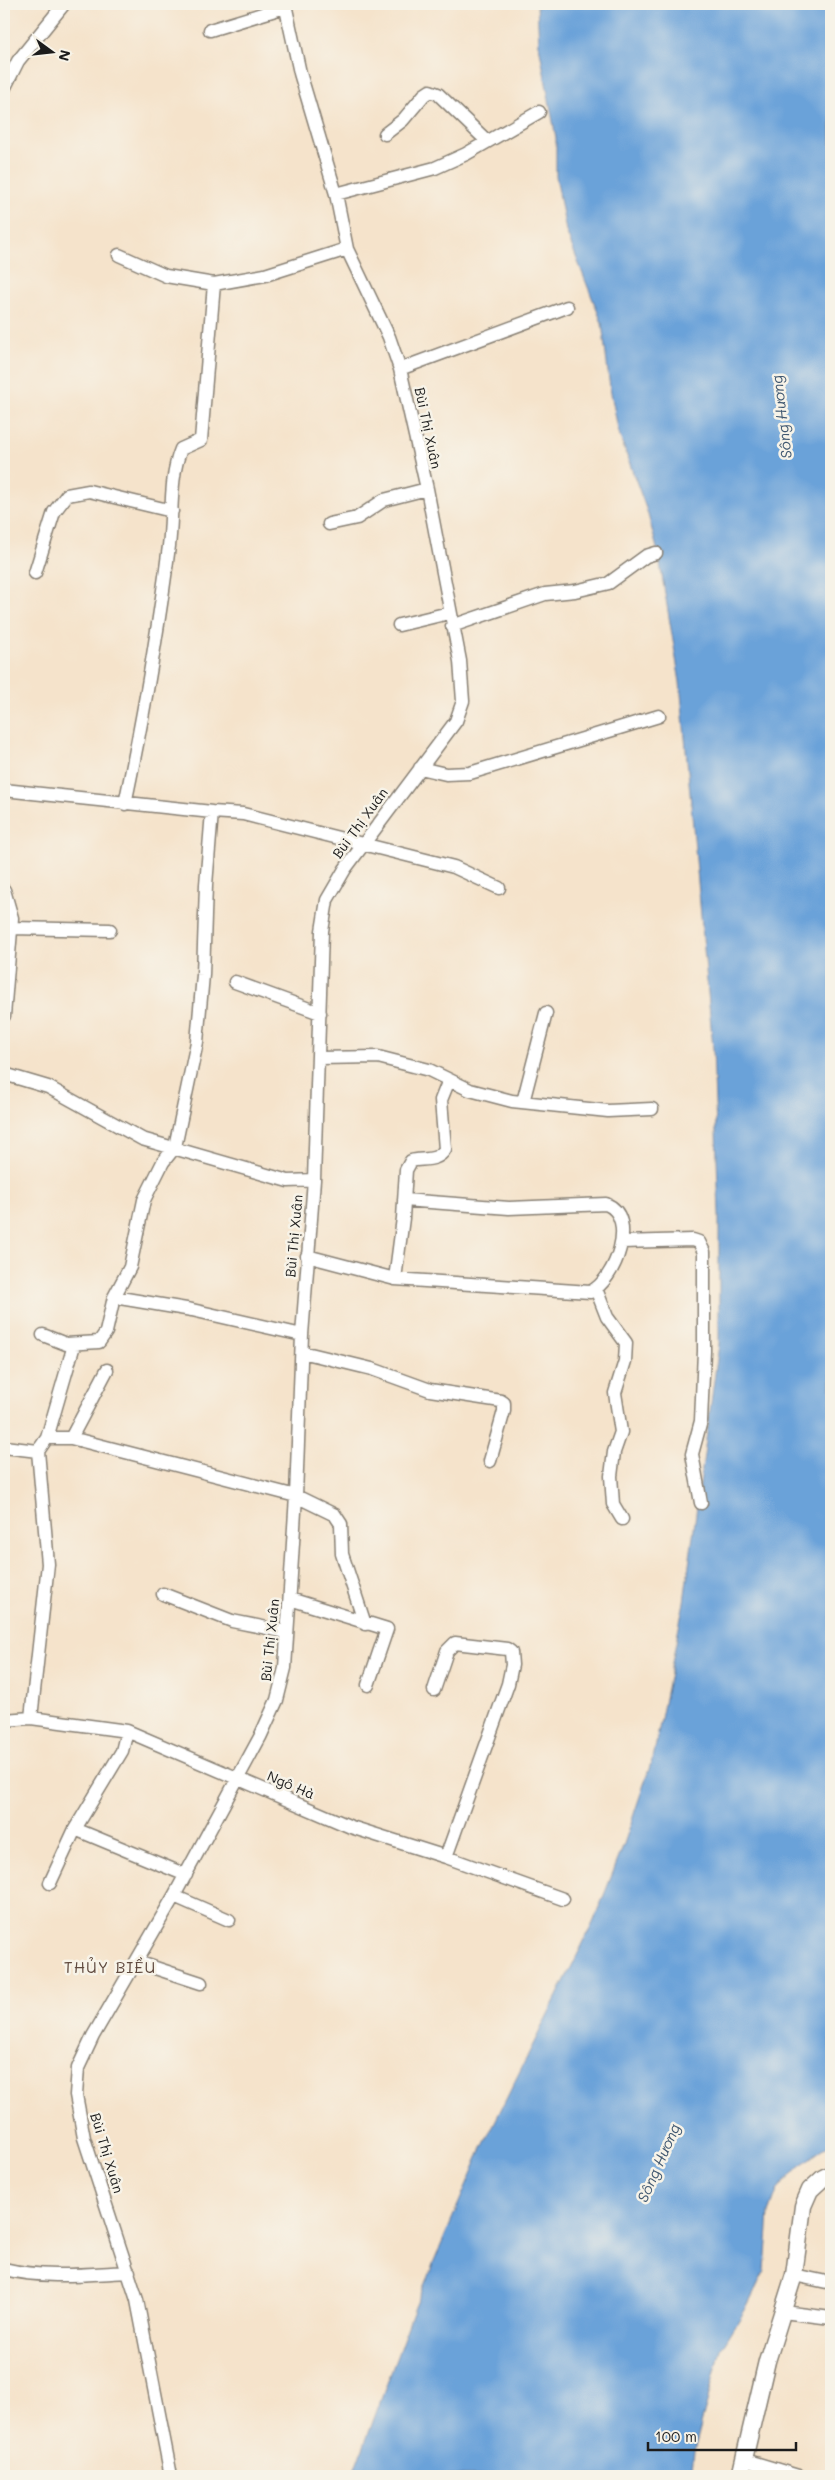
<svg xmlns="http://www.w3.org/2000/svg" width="835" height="2480" font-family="Mali,sans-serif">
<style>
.water{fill:#6ba2d9;stroke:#445f7a}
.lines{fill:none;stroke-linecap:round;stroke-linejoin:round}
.minor-casing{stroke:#888074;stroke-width:15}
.major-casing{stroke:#888074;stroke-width:19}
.minor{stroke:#fff;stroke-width:12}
.major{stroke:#fff;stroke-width:16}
.labels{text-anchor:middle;stroke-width:5;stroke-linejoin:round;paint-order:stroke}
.street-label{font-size:14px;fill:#1c1c1c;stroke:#f7f3e8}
.water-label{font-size:15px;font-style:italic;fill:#405871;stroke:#f7f3e8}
.quarter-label{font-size:16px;letter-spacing:1px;fill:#604a3f;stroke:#f7f3e8}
</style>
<rect width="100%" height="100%" fill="#f7f3e8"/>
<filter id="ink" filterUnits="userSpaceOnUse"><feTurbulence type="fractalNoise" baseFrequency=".02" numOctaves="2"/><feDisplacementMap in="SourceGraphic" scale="10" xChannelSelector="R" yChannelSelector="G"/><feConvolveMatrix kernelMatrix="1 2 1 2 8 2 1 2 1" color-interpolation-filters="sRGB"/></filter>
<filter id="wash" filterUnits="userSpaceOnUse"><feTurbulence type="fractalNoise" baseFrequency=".0096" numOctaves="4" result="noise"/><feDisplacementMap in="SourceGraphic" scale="20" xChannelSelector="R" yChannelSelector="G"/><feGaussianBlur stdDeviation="1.12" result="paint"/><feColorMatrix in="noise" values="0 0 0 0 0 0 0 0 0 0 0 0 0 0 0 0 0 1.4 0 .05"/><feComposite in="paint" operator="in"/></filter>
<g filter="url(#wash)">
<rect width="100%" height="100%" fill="#f5e3cb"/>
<path class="water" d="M537,4H831V2143L798,2167L777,2191L769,2213L765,2270L745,2310L721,2349L694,2451L691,2476H353L415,2307L482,2148L593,1923L623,1847L654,1754L684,1602L719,1344V1214L713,1048L680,682L658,552L647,511L619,434L610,388L602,323L566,231L556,176V138L539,45Z"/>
</g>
<g filter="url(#ink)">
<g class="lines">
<g class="minor-casing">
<path id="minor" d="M210,30L285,7
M4,89L18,61L64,4
M385,134L403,120L424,95L430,91L438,94L487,141
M336,194L435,168L466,154L539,112
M119,255L166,276L214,284
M400,369L567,307
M329,524L357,518L384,500L427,489
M35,573L54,512L67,495L89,491L172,511
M399,625L449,613
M452,626L545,594L575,591L609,583L646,556L656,553
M420,768L446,774L470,773L659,716
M4,790L212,812L243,814L454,867L499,888
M125,804C143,718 158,633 169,546C173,514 169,478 181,449L201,440L214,284L265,275L347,249
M4,890L12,918L4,1016
M11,928L110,930
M235,982L320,1013
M318,1058L378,1057L429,1070L470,1090L512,1101L608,1111L652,1109
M4,1074L48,1087L142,1139L288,1181L314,1180
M523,1102L546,1013
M622,1242L693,1240L699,1242L704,1252V1351L701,1421L692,1454L701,1503
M307,1256L395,1279L590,1292C615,1281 639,1217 606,1204L509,1208L404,1200
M395,1279L403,1218L406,1170L411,1161C423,1158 438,1162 445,1149L441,1100L449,1080
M596,1289L607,1317L626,1343L625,1361L615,1393L621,1432L614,1452L611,1476L613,1504L622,1519
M114,1297L192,1310L302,1335
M43,1335L66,1344L99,1342L106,1332L114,1297L130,1267L144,1200L163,1162L175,1147L197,1042L203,975L206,885L212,812
M302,1352L372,1369L430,1390L501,1401L504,1403V1411L490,1461
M47,1438L74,1345
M71,1438L107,1370
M4,1447L38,1451L47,1438H71L296,1496L335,1515L341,1524L342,1554L365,1624
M163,1594L232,1621L287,1632
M290,1599L387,1629L368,1685
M434,1690L447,1651L455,1643L507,1649L511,1652L512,1665L508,1684L446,1857
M31,1718L48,1564L38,1451
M4,1720L31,1718L127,1731L351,1827L446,1857L563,1899
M75,1829L186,1875
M50,1883L75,1829L122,1751L127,1731
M174,1896L229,1920
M137,1962L201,1983
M4,2269C45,2279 87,2274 129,2272
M794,2275L831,2283
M783,2312L831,2318
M745,2460L798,2476
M171,2476L137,2300L84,2138L76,2095L78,2068L93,2036L174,1896L260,1737L277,1700L285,1668L296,1496L302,1335L314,1180L322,931L327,900L345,869L456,721L463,701L460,661L427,489L400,369L389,337L347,249L336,194L300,73L285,4"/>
</g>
<g class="major-casing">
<path id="major" d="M740,2476L767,2361L794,2275L803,2206L810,2190L823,2178L831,2174"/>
</g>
<use href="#minor" class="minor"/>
<use href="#major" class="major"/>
</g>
</g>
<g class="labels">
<g class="street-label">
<text transform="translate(428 428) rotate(78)" y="5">Bùi Thị Xuân</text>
<text transform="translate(360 823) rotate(-54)" y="5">Bùi Thị Xuân</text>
<text transform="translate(294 1236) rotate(-85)" y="5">Bùi Thị Xuân</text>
<text transform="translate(270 1640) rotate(-84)" y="5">Bùi Thị Xuân</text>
<text transform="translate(291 1785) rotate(23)" y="5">Ngô Hà</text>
<text transform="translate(107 2153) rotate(73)" y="5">Bùi Thị Xuân</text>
</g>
<g class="water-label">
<text transform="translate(782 417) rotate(-97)" y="5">Sông Hương</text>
<text transform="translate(659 2163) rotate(-66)" y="5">Sông Hương</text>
</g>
<g class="quarter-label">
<text x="110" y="1973">THỦY BIỀU</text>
</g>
</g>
<rect width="835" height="2480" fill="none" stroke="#f7f3e8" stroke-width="20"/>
<g transform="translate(52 52) rotate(105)" stroke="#f7f3e8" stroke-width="4" paint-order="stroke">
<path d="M0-4L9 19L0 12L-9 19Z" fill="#1c1c1c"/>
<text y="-8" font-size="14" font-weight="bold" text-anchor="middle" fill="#1c1c1c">N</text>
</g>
<path d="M648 2442v8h148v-8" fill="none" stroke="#1c1c1c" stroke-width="2.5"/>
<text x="655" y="2442" font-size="15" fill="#1c1c1c" stroke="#f7f3e8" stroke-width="4" paint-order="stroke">100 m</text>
</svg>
